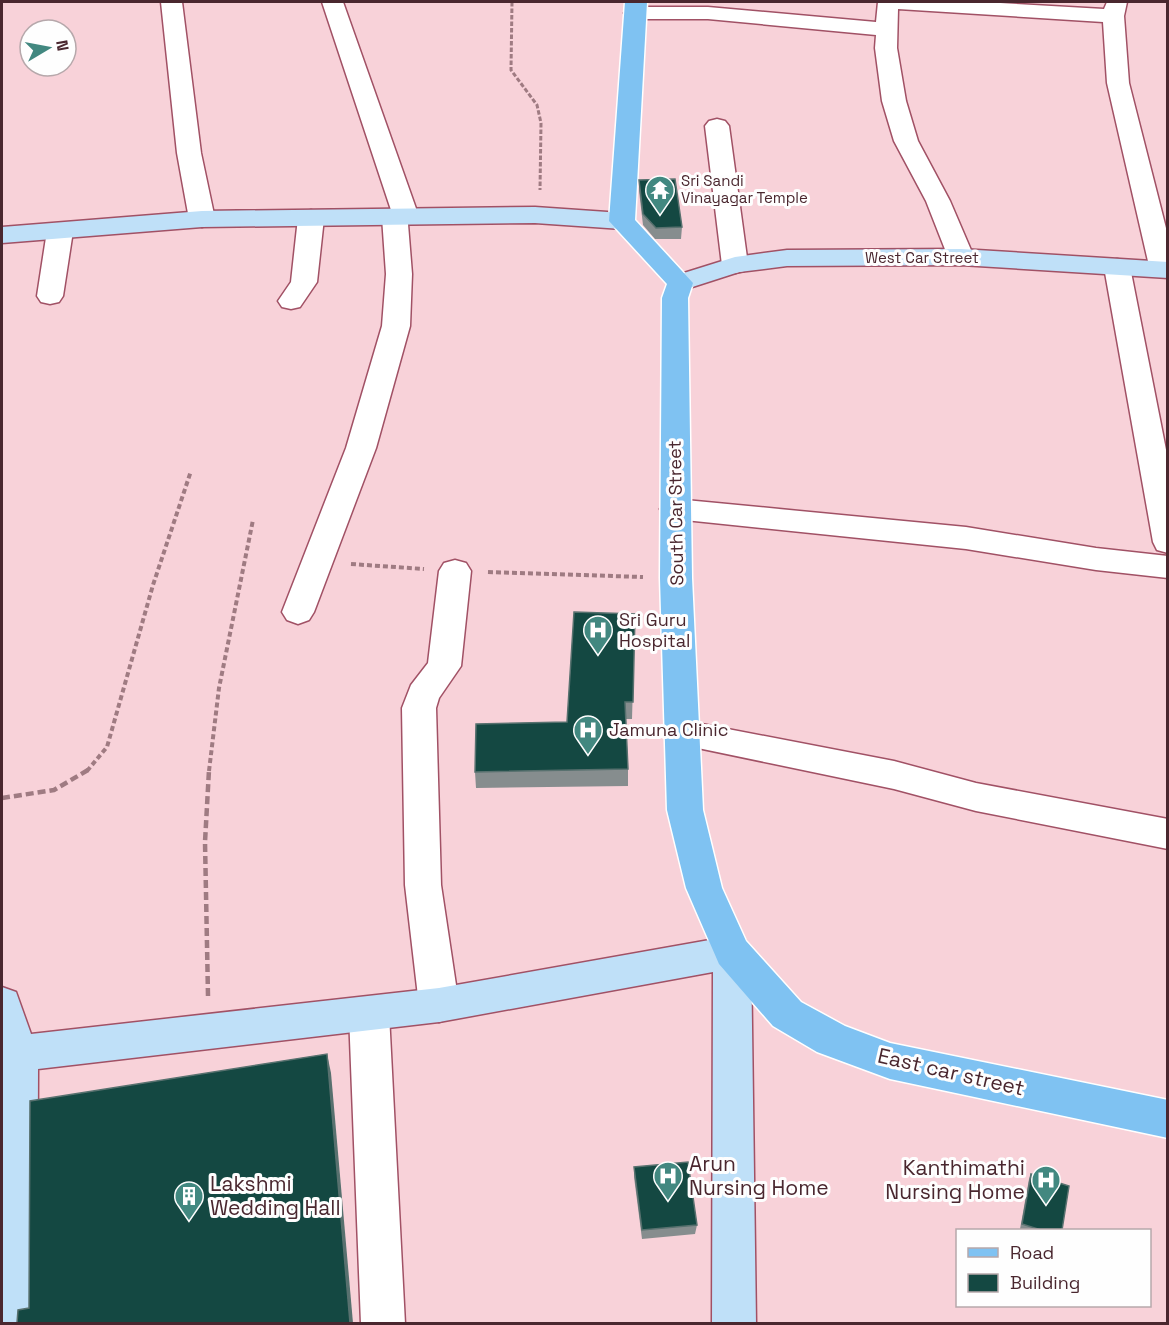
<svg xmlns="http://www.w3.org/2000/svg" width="1169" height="1325" font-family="'Space Grotesk',sans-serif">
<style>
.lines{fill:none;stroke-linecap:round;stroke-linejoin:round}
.street-casing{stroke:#a15165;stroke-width:3}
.secondary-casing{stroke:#a15165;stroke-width:3}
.primary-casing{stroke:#fff;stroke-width:3}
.path-far2{stroke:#9f7b82;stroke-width:3;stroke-dasharray:4.5 2;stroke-linecap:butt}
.path-far1{stroke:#9f7b82;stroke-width:4;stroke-dasharray:5 3;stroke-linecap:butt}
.path{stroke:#9f7b82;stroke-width:4.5;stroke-dasharray:8 4;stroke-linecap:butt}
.street{fill:#fff;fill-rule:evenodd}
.secondary{fill:#bfe0f8;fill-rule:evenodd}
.primary{fill:#7fc2f2;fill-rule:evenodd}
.wall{fill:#868d8e}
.shaded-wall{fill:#58716f}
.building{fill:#144842;stroke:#58716f;stroke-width:1.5}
.labels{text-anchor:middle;stroke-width:6;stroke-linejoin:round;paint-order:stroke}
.far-poi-label{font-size:15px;fill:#4a272f;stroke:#fefefe;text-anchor:start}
.far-street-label{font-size:15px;fill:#4a272f;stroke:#fefefe}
.street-label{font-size:18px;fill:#4a272f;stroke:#fefefe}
.poi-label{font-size:18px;fill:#4a272f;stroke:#fefefe;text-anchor:start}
.near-street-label{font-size:21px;fill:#4a272f;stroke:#fefefe}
.near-poi-label{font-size:21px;fill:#4a272f;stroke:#fefefe;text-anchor:start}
</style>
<rect width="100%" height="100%" fill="#f8d2d9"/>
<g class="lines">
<g class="street-casing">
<path id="street" d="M161,2H182L201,153L215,219L211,224L202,227L193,224L189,219L177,153Z
M322,2H343L419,217L415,222L408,224L412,274L410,326L376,448L314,612L309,620L298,624L287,620L282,612L346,448L382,326L386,274L382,217L386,212L391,210Z
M878,2H983L1104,9L1107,2H1127L1124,16L1129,83L1168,236V277L1154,276L1150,270L1107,83L1103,22L898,9L897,48L906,101L918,141L950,201L974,257L970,262L961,265L952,262L948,257L926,201L894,141L882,101L875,48L876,35L708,19H635L627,18L624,13L627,8L635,7H708L876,22Z
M717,119L725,121L729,126L748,265L744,271L735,273L726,271L722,265L705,126L709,121Z
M311,210L320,213L324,218L317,282L300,307L291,309L282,307L278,301L291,282L298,218L302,213Z
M60,223L69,226L73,231L63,296L59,302L50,304L41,302L37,296L47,231L51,226Z
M1117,259L1126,261L1130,267L1168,460V553L1157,550L1153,542L1104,267L1108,261Z
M675,499L966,527L1096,548L1168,556V578L1096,570L966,549L675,519L664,516L660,509L664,502Z
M455,560L466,563L471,571L461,666L439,698L436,708L441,885L459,1005L453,1017L439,1022L425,1017L419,1005L405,885L402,708L411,685L428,663L439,571L444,563Z
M681,720L894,761L976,783L1168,819V849L976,811L894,789L669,742L664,733L669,724Z
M369,997L383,1002L389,1014L405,1324H361L349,1014L355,1002Z"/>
</g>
<g class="secondary-casing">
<path id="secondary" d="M535,207L622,213L631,216L635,221L631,226L622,229L535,223L202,227L2,243V227L202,211Z
M961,249L1168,262V278L961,265L787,266L739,272L680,291L671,289L667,283L671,277L735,257L787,250Z
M732,936L745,940L751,952L756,1324H712L713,972L439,1022L38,1069L37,1324H2V987L16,992L31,1034L439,988Z"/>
</g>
<g class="primary-casing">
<path id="primary" d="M625,2H647L635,220L693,283L688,298L692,578L703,810L722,888L746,941L801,1002L845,1026L890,1043L1168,1100V1138L890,1079L817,1052L773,1026L719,964L686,888L667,810L660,578L662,298L667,284L609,221Z"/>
</g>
<path class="path-far2" d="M512,2L511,70L537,105L541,123L540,190"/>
<path class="path-far1" d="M351,564L424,569
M488,572L643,577
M87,771L107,747L153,585L191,471
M209,771L219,688L253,520"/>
<path class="path" d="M2,798L54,790L88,770
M208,996L205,842L209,770"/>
<use href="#street" class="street"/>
<use href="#secondary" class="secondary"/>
<use href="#primary" class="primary"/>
</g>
<path class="wall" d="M639,180L682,227L681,239H655L643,225L639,191Z
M635,614L632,719H626L628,769V786L476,788L475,772L567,722Z
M634,1167L697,1225L695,1234L642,1239L634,1177Z
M1031,1174L1062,1230H1025L1020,1229L1029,1179Z"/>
<path class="shaded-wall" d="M327,1054L331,1073L353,1323H350Z"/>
<path class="building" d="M675,179L682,227L656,228L643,214L639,180Z
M574,612L635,614L633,702H625L628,769L475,772L476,724L567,722Z
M327,1054L350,1323H17L18,1310L29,1308L30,1101Z
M688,1162L697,1225L642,1230L634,1167Z
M1031,1174L1069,1186L1062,1230H1041L1022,1224Z"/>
<defs>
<g id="temple-pin" transform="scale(1.5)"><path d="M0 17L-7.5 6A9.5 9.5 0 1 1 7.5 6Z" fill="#428880" stroke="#fefefe"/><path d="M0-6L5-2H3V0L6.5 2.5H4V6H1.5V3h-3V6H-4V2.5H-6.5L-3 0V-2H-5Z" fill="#fff"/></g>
<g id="hospital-pin" transform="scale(1.5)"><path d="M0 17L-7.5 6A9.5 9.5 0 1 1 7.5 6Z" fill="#428880" stroke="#fefefe"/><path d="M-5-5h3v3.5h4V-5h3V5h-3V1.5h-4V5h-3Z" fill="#fff"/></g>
<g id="building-pin" transform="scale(1.5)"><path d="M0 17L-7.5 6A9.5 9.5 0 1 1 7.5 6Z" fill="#428880" stroke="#fefefe"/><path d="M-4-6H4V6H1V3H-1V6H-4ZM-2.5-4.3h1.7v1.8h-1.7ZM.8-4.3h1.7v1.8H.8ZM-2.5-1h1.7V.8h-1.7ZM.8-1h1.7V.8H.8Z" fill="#fff"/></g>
</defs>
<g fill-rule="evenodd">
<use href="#temple-pin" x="660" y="190"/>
<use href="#hospital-pin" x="598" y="630"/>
<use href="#hospital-pin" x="588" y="730"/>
<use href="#hospital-pin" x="668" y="1176"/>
<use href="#hospital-pin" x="1046" y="1180"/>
<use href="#building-pin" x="189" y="1196"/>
</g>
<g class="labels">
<g class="far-poi-label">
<text x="681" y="186">Sri Sandi<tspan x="681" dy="17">Vinayagar Temple</tspan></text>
</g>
<g class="far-street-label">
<text x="922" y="263">West Car Street</text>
</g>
<g class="street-label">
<text transform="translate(676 513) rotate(-91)" y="6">South Car Street</text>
</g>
<g class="poi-label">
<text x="619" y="626">Sri Guru<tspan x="619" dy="21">Hospital</tspan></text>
<text x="609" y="736">Jamuna Clinic</text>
</g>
<g class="near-street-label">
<text transform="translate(951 1072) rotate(13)" y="7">East car street</text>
</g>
<g class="near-poi-label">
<text x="689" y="1171">Arun<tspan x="689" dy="24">Nursing Home</tspan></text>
<text x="1025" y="1175" text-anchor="end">Kanthimathi<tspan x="1025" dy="24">Nursing Home</tspan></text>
<text x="210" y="1191">Lakshmi<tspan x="210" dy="24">Wedding Hall</tspan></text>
</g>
</g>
<rect width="1169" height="1325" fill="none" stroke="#4a272f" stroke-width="6"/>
<rect x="956" y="1229" width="195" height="78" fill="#fefefe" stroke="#b6a8ab" stroke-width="1.5"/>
<rect x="968" y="1248" width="30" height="9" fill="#7fc2f2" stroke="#b6a8ab" stroke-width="1.5"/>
<text x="1010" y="1259" font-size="18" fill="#4a272f">Road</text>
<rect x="968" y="1274" width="30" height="18" fill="#144842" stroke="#b6a8ab" stroke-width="1.5"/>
<text x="1010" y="1289" font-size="18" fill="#4a272f">Building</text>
<g transform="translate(48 48) rotate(80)"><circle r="28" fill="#fefefe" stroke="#b6a8ab" stroke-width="1.5"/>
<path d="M0-4.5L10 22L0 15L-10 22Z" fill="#428880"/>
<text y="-9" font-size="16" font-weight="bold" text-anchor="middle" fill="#4a272f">N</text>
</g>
</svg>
